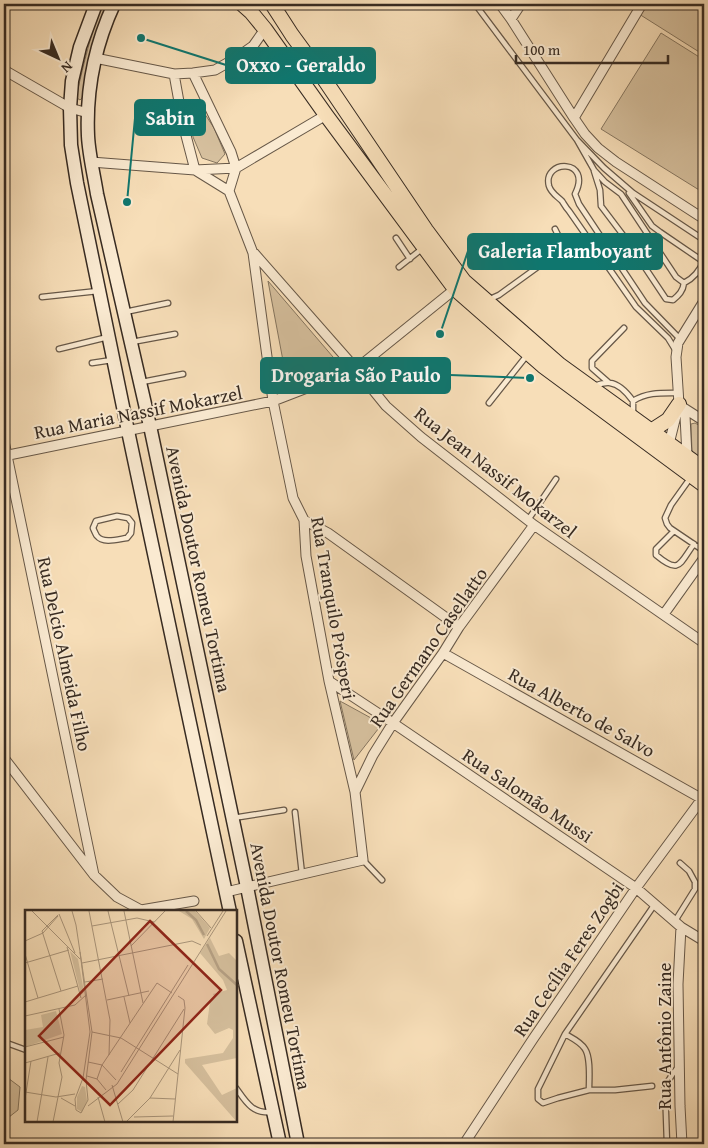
<svg xmlns="http://www.w3.org/2000/svg" width="708" height="1148" font-family="'Gentium Book Plus',serif">
<style>
.green{fill:#d6c09e;stroke:#867660}
.lines{fill:none;stroke-linecap:round;stroke-linejoin:round}
.service-casing{stroke:#675848;stroke-width:7}
.minor-casing{stroke:#675848;stroke-width:11}
.secondary-casing{stroke:#372b22;stroke-width:15}
.primary-casing{stroke:#372b22;stroke-width:16}
.service{stroke:#faead1;stroke-width:4.5}
.minor{stroke:#faead1;stroke-width:9}
.secondary{stroke:#faead1;stroke-width:12}
.primary{stroke:#f7deb8;stroke-width:14}
.labels{text-anchor:middle;stroke-width:4;stroke-linejoin:round;paint-order:stroke}
.street-label{font-size:19px;fill:#372b22;stroke:#faead1}
.inset-river{fill:none;stroke:#b6a185;stroke-width:2.5}
.inset-road{fill:none;stroke:#aa967c;stroke-width:1}
.view{fill:#8f2418;fill-opacity:0.15;stroke:#8f2418;stroke-width:2.5}
.inset-edge{fill:none;stroke:#372b22;stroke-width:2.5}
.leader{fill:none;stroke:#0f766e;stroke-width:2}
.callout-dot{fill:#0f766e;stroke:#faead1;stroke-width:2}
.callout{fill:#0f766e;stroke:#0f766e;stroke-width:2}
.callout-label{font-size:20px;text-anchor:middle;font-weight:bold;fill:#fff}
</style>
<rect width="100%" height="100%" fill="#f7deb8"/>
<filter id="stains"><feTurbulence type="fractalNoise" baseFrequency=".004" numOctaves="4"/><feColorMatrix values="0 0 0 0 .2 0 0 0 0 .09 0 0 0 0 .02 0 0 0 .5 -.17"/></filter>
<radialGradient id="worn" r=".72"><stop offset=".6" stop-color="#630" stop-opacity="0"/><stop offset="1" stop-color="#630" stop-opacity=".3"/></radialGradient>
<path class="green" d="M102,4H109L84,94L82,98L80,100L77,98V93C84,63 91,33 102,4Z
M645,4H704V55L639,14Z
M661,33L704,60V193L601,129Z
M197,102L214,128L225,154L217,163L202,158L193,137L188,111Z
M268,281L339,364L287,382Z
M695,423L704,428V461L692,452L691,424Z
M340,701L382,724L354,760Z
M4,1075L20,1087L18,1110L4,1121Z"/>
<g class="lines">
<g class="service-casing">
<path id="service" d="M475,4L577,140
M594,171L600,190L601,206L626,239L666,299L673,300C679,295 683,291 684,283
M629,193L652,226L660,232L704,262
M396,238L410,259
M704,240L633,193L604,168L577,140L594,170L605,182L621,194L676,277L684,283C694,278 699,271 704,261
M399,267L423,248
M42,297L98,291
M490,299L499,295L546,261L558,249L559,237L555,229
M125,312L168,303
M132,342L175,334
M59,349L108,337
M676,351L668,338L636,307L569,211C566,208 564,204 562,201C557,196 551,193 549,186C542,159 593,158 575,194L579,204L645,303L680,339
M92,363L112,360
M142,382L183,374
M608,382L592,368V361L624,328
M593,386C598,385 605,382 610,383C619,384 628,394 633,401V413
M633,401C647,392 662,393 678,393
M489,403L528,354
M691,477L671,505L665,518L667,524L670,528L704,551
M117,516L128,518L132,523L131,533L127,538C119,539 103,544 97,536C96,535 93,528 93,528L96,521Z
M528,520L556,479
M674,531L656,549V555C680,575 679,564 694,544
M295,812L302,874
M233,818L284,810
M363,860L382,880
M675,921L695,889V882L689,871L680,863
M565,1034C572,1038 581,1042 585,1049C591,1058 589,1079 589,1090
M4,1042L26,1050
M652,1086L615,1090H589L558,1098L543,1103L538,1099V1089L565,1034L655,904
M236,1088C246,1102 252,1114 272,1112
M667,1144L665,1086L672,1075L678,1067"/>
</g>
<g class="minor-casing">
<path id="minor" d="M500,4L511,19L574,118L585,134L598,148L616,162L704,219
M511,19L521,4
M95,58L174,74L193,73L215,70L236,58L253,46L265,29
M4,70L70,108L88,113
M193,73L231,152L236,168L229,191
M174,74L183,124L195,170L229,191L253,253L273,401L293,498L304,520L306,556L329,681L355,792L363,860L226,892
M574,118L642,4
M91,162L195,170L236,168L326,115
M254,253L356,369L386,406L421,437L534,525L704,643
M679,404L685,416L687,456
M679,405L704,421
M4,441L94,875
M668,448L679,404L676,357L678,343L704,301
M4,456L273,401L356,369L455,289
M304,520L328,533L459,627
M664,614L704,558
M443,653L704,800
M329,681L393,723L636,888L681,927L704,941
M4,758L94,875L117,897L141,910L194,901
M355,792L373,755L393,723L443,653L459,627L534,525
M681,927L678,984L680,1106L682,1144
M464,1144L533,1039L636,888L704,796"/>
</g>
<g class="secondary-casing">
<path id="secondary" d="M96,4L80,47L72,81L70,108L71,145L77,183L128,431L230,912
M114,4C95,45 86,91 88,136C89,155 94,175 97,194L150,426L247,887L298,1144
M236,941L280,1144"/>
</g>
<g class="primary-casing">
<path id="primary" d="M242,4L251,12L265,29L326,115L455,289L543,366L704,485
M272,4L292,35L322,76L426,230L464,281L560,365L704,469
M651,431L668,420L679,404"/>
</g>
<use href="#service" class="service"/>
<use href="#minor" class="minor"/>
<use href="#secondary" class="secondary"/>
<use href="#primary" class="primary"/>
</g>
<g class="labels">
<g class="street-label">
<text transform="translate(138 412) rotate(-11)" y="7">Rua Maria Nassif Mokarzel</text>
<text transform="translate(496 472) rotate(38)" y="7">Rua Jean Nassif Mokarzel</text>
<text transform="translate(199 569) rotate(78)" y="7">Avenida Doutor Romeu Tortima</text>
<text transform="translate(334 608) rotate(80)" y="7">Rua Tranquilo Prósperi</text>
<text transform="translate(428 647) rotate(-55)" y="7">Rua Germano Casellatto</text>
<text transform="translate(65 654) rotate(78)" y="7">Rua Delcio Almeida Filho</text>
<text transform="translate(582 712) rotate(29)" y="7">Rua Alberto de Salvo</text>
<text transform="translate(528 795) rotate(34)" y="7">Rua Salomão Mussi</text>
<text transform="translate(568 959) rotate(-56)" y="7">Rua Cecília Feres Zogbi</text>
<text transform="translate(281 966) rotate(79)" y="7">Avenida Doutor Romeu Tortima</text>
<text transform="translate(664 1036) rotate(-90)" y="7">Rua Antônio Zaine</text>
</g>
</g>
<g transform="translate(25 910)">
<rect width="212" height="212" fill="#f7deb8"/>
<path d="M154,1H170L185,18L179,29L167,9ZM185,28L194,46L204,43L212,51V148L177,155L197,185L212,178V212L160,153V149L198,143L208,128V120L204,118L190,124L182,114L185,92L190,88L188,84L202,80L198,70L175,43ZM45,41L53,49L59,82L56,85ZM31,101L37,124L0,137V120L18,117L16,105ZM57,176L60,177L62,191L57,202L52,199V187Z" fill="#d6c09e"/>
<path class="inset-river" d="M161,1L171,10L179,25M182,34L194,59L213,76"/>
<path class="inset-road" d="M7,1L55,49M47,1L51,15L67,122L61,170L63,190L56,203L51,200L50,189L58,168L65,122L55,42M64,1L85,110L84,145M83,1L104,86M99,1L118,93M171,1L186,18M34,4L50,43M67,16L112,8L129,12M17,21L36,81M17,21L33,5M182,26L198,1M0,31L18,23L33,6M106,36L140,1M42,37L56,88M0,44L13,88M0,53L44,40M57,53L167,31L176,35M60,72L78,69M99,87L105,113M82,90L124,81M0,92L53,76M0,106L50,95L61,85M67,122L96,128L153,164M0,137L39,127M63,152L77,155L91,170M0,153L35,143M96,162L163,55M62,166L72,169L81,180M72,169L77,155L132,73L147,83M87,175L98,212M0,182L31,187L50,184M73,187L80,212M36,188L50,196M125,188L150,189M0,189L6,151M93,194L108,180L159,99M63,196L92,174L201,1M109,207L148,206M12,212L23,147M28,212L37,167L34,153L39,125L34,99M101,212L125,188L155,140M148,212L160,98L159,90L153,86"/>
<path class="view" d="M125,11L196,80L85,195L14,126Z"/>
<rect width="212" height="212" class="inset-edge"/>
</g>
<path class="leader" d="M141 38L226 65M127 202L135 118M440 334L468 251M530 378L450 375"/>
<g class="callout-dot">
<circle cx="141" cy="38" r="5"/>
<circle cx="127" cy="202" r="5"/>
<circle cx="440" cy="334" r="5"/>
<circle cx="530" cy="378" r="5"/>
</g>
<g class="callout">
<rect x="226" y="48" width="149" height="35" rx="5"/>
<rect x="135" y="100" width="70" height="35" rx="5"/>
<rect x="468" y="234" width="194" height="35" rx="5"/>
<rect x="261" y="358" width="189" height="35" rx="5"/>
</g>
<g class="callout-label">
<text x="301" y="72">Oxxo - Geraldo</text>
<text x="170" y="125">Sabin</text>
<text x="565" y="258">Galeria Flamboyant</text>
<text x="356" y="382">Drogaria São Paulo</text>
</g>
<rect width="708" height="1148" fill="none" stroke="#f7deb8" stroke-width="20"/>
<rect x="5" y="5" width="698" height="1138" fill="none" stroke="#372b22" stroke-width="2.5"/>
<rect x="10" y="10" width="688" height="1128" fill="none" stroke="#372b22"/>
<g transform="translate(58 58) rotate(136)" stroke="#faead1" stroke-width="4" paint-order="stroke">
<path d="M0-4L9 19L0 12L-9 19Z" fill="#372b22"/>
<text y="-8" font-size="14" font-weight="bold" text-anchor="middle" fill="#372b22">N</text>
</g>
<path d="M516 55v8h152v-8" fill="none" stroke="#372b22" stroke-width="2.5"/>
<text x="523" y="55" font-size="15" fill="#372b22" stroke="#faead1" stroke-width="4" paint-order="stroke">100 m</text>
<rect width="100%" height="100%" filter="url(#stains)"/>
<rect width="100%" height="100%" fill="url(#worn)"/>
</svg>
